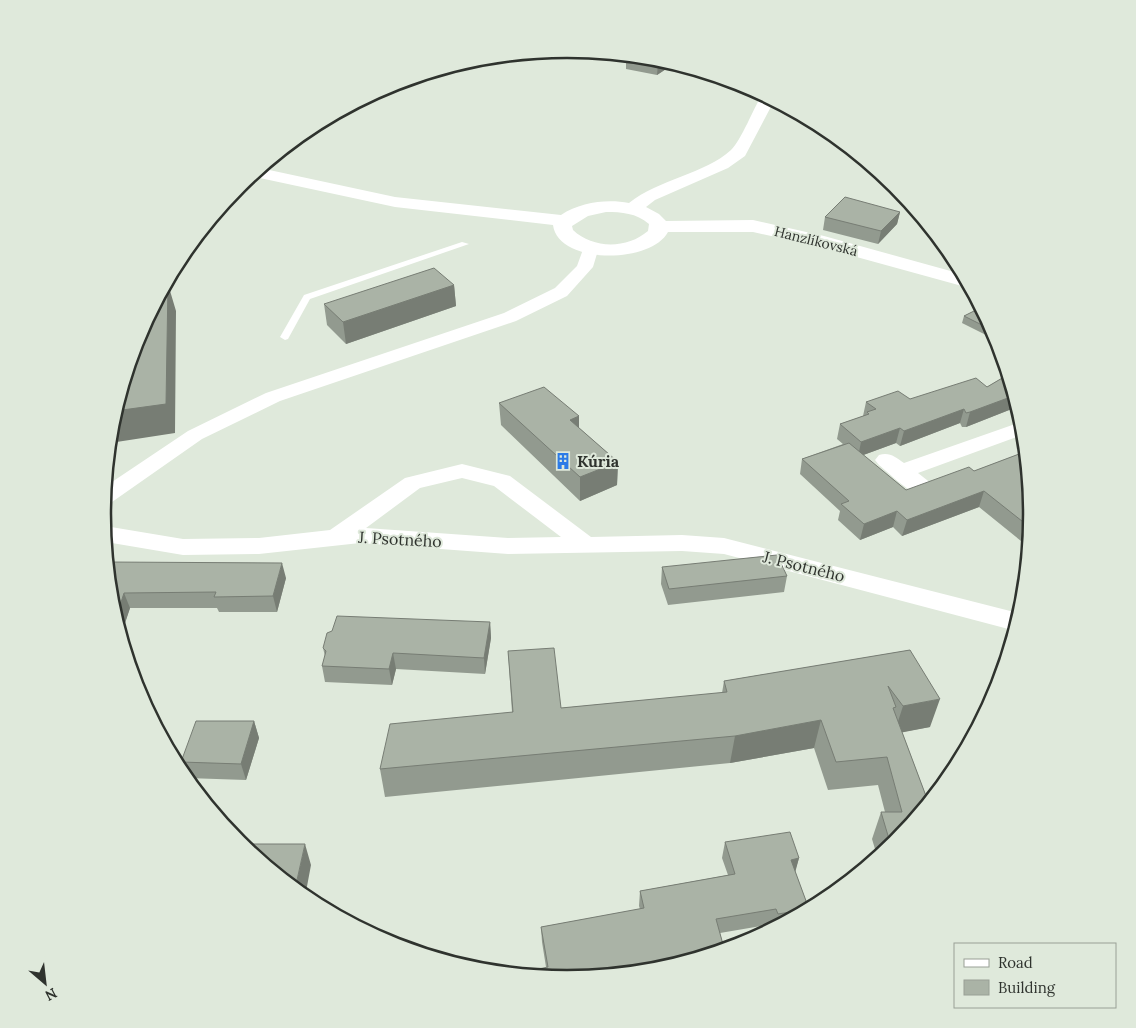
<svg xmlns="http://www.w3.org/2000/svg" width="1136" height="1028" font-family="Lora,serif">
<style>
.lines{fill:none;stroke-linecap:round;stroke-linejoin:round}
.lane{fill:#fff;fill-rule:evenodd}
.street{fill:#fff;fill-rule:evenodd}
.secondary{fill:#fff;fill-rule:evenodd}
.wall{fill:#929a8f}
.shaded-wall{fill:#777d74}
.building{fill:#aab3a6;stroke:#777d74}
.labels{text-anchor:middle;stroke-width:4;stroke-linejoin:round;paint-order:stroke}
.far-street-label{font-size:14px;fill:#2f332e;stroke:#dfe9db}
.poi-label{font-size:16px;font-weight:bold;fill:#2f332e;stroke:#dfe9db;text-anchor:start}
.street-label{font-size:16px;fill:#2f332e;stroke:#dfe9db}
.rim{fill:none;stroke:#2f332e;stroke-width:2.5}
</style>
<rect width="100%" height="100%" fill="#dfe9db"/>
<g class="lines">
<path class="lane" d="M462,242L469,244L310,299L288,339L285,340L280,337L304,295Z"/>
<path class="street" d="M603,52L666,60L697,69L692,72L608,56L604,55Z
M591,242L597,244L599,247L593,267L567,296L516,321L280,401L202,439L112,502L104,504L106,486L188,431L266,393L504,313L555,288L577,266L585,244Z
M1024,421L1025,434L918,473L932,484L935,489L932,494C912,499 893,476 879,465L875,460L879,455C890,452 895,457 904,463Z
M462,464L510,476L591,537L682,535L724,538L1022,614L1016,631L724,554L682,551L508,554L360,543L259,554L183,555L106,542L105,526L183,539L259,538L330,530L405,478ZM462,478L494,486L561,537L508,538L366,528L420,488Z"/>
<path class="secondary" d="M763,93L775,99L745,156L728,168L655,200L646,207L659,214L666,221L753,220L824,236L965,275L972,287L962,286L813,245L753,232H668C651,264 558,265 553,225L395,207L250,176L260,168L395,197L561,215C581,202 607,199 629,203C659,179 705,174 731,150C741,141 754,107 763,93ZM606,212C622,212 636,213 649,224L648,231C627,249 593,249 573,230L572,226L588,216Z"/>
</g>
<path class="wall" d="M626,57L659,58L666,69L657,75L626,69Z
M900,212L897,224L878,244L823,230L825,217Z
M454,285L456,306L346,344L327,325L324,304Z
M982,307L997,334L990,337L962,323L964,316Z
M1009,374L1019,406L966,427H962L960,423L900,446L896,443L863,455L906,490L974,471L1025,452L1027,446L1033,514L1030,543L1026,545L979,507L902,536L893,527L860,540L838,520L840,511L800,474L802,459L843,444L837,439L840,424L863,416L866,402L910,399L987,387Z
M499,403L579,416V428L618,462L617,485L580,501L501,425Z
M107,562L286,578L277,612H219L217,608H130L121,635L112,604Z
M662,567L787,576L784,592L668,605L661,584Z
M490,622L491,638L485,674L396,669L392,685L325,682L322,666L325,656L323,648Z
M910,650L930,727L902,732L929,804L897,843L878,859L872,839L881,812H885L878,785L828,790L814,748L730,763L385,797L380,769L512,712L508,651L561,708L722,693L724,681Z
M254,721L259,738L246,780L187,778L181,762Z
M725,842L799,858L795,871L809,909L808,911L774,929L772,924L720,933L724,948V951L658,970L568,979L546,967L542,942L541,927L640,909L639,906L640,891L728,875L722,858Z"/>
<path class="shaded-wall" d="M664,59L666,60V69L657,75L658,63Z
M900,212L897,224L878,244L881,231Z
M168,284L176,311L175,433L110,443L112,423L115,411Z
M454,285L456,306L346,344L343,322Z
M994,329L997,334L990,337L992,330Z
M1016,395L1019,406L966,427L970,412Z
M964,409L960,423L900,446L904,431Z
M579,416V438L570,420Z
M900,428L896,443L858,457L861,442Z
M618,462L617,485L580,501V477Z
M984,491L979,507L902,536L907,520Z
M897,511L893,527L860,540L864,524Z
M1032,529L1030,543L1026,545Z
M282,563L286,578L277,612L273,596Z
M124,593L130,608L121,635L116,618Z
M490,622L491,638L485,674L484,658Z
M393,653L396,669L392,685L389,669Z
M940,699L930,727L894,734L903,706Z
M821,720L814,748L730,763L735,736Z
M254,721L259,738L246,780L241,764Z
M305,844L311,865L305,897L295,889Z
M799,858L795,873L791,860Z"/>
<path class="building" d="M630,55L659,58L664,59L658,63L626,57Z
M845,197L900,212L881,231L825,217Z
M434,268L454,285L343,322L324,304Z
M166,284H168L166,404L115,411L138,336Z
M982,307L994,329L992,330L964,316Z
M1009,374L1016,395L970,412L966,413L964,409L904,431L900,428L861,442L840,424L869,414L867,412L876,409L866,402L898,391L910,399L976,378L987,387Z
M544,387L579,416L570,420L618,462L580,477L499,403Z
M849,443L906,490L969,467L974,471L1027,451L1033,514L1032,529L984,491L907,520L897,511L864,524L841,504L849,501L802,459Z
M777,555L787,576L669,589L662,567Z
M107,562L282,563L273,596L214,597L216,592L124,593L116,618L112,604Z
M337,616L490,622L484,658L393,653L389,669L322,666L326,651L323,648L327,633L332,631Z
M554,648L561,708L727,692L724,681L910,650L940,699L903,706L888,686L896,707L893,708L929,804L900,839H889L881,812H902L887,757L836,762L821,720L735,736L380,769L390,724L513,712L508,651Z
M196,721H254L241,764L181,762Z
M790,832L799,858L791,860L809,909L778,914L776,909L716,919L724,948L691,954L692,960L621,973V974L568,979L515,974L548,967L541,927L644,908L640,891L735,874L725,842Z
M240,844H305L295,889Z"/>
<defs>
<g id="building-bare" transform="scale(1.35)"><path d="M-4-6H4V6H1V3H-1V6H-4ZM-2.5-4.3h1.7v1.8h-1.7ZM.8-4.3h1.7v1.8H.8ZM-2.5-1h1.7V.8h-1.7ZM.8-1h1.7V.8H.8Z" fill="#2c7be7" stroke="#dfe9db" stroke-width="2.5" paint-order="stroke"/></g>
</defs>
<g fill-rule="evenodd">
<use href="#building-bare" x="563" y="461"/>
</g>
<g class="labels">
<g class="far-street-label">
<text transform="translate(816 241) rotate(14)" y="5">Hanzlíkovská</text>
</g>
<g class="poi-label">
<text x="577" y="467">Kúria</text>
</g>
<g class="street-label">
<text transform="translate(400 539) rotate(3)" y="6">J. Psotného</text>
<text transform="translate(804 566) rotate(14)" y="6">J. Psotného</text>
</g>
</g>
<path d="M0 0H1136V1028H0ZM111 514a456 456 0 1 1 912 0a456 456 0 1 1-912 0Z" fill="#dfe9db" fill-rule="evenodd"/>
<path class="rim" d="M111 514a456 456 0 1 1 912 0a456 456 0 1 1-912 0Z"/>
<rect x="954" y="943" width="162" height="65" fill="#dfe9db" stroke="#99a096"/>
<rect x="964" y="959" width="25" height="8" fill="#ffffff" stroke="#99a096"/>
<text x="998" y="968" font-size="15" fill="#2f332e">Road</text>
<rect x="964" y="980" width="25" height="15" fill="#aab3a6" stroke="#99a096"/>
<text x="998" y="993" font-size="15" fill="#2f332e">Building</text>
<g transform="translate(45 983) rotate(152)" stroke="#dfe9db" stroke-width="4" paint-order="stroke">
<path d="M0-4L9 19L0 12L-9 19Z" fill="#2f332e"/>
<text y="-8" font-size="14" font-weight="bold" text-anchor="middle" fill="#2f332e">N</text>
</g>
</svg>
